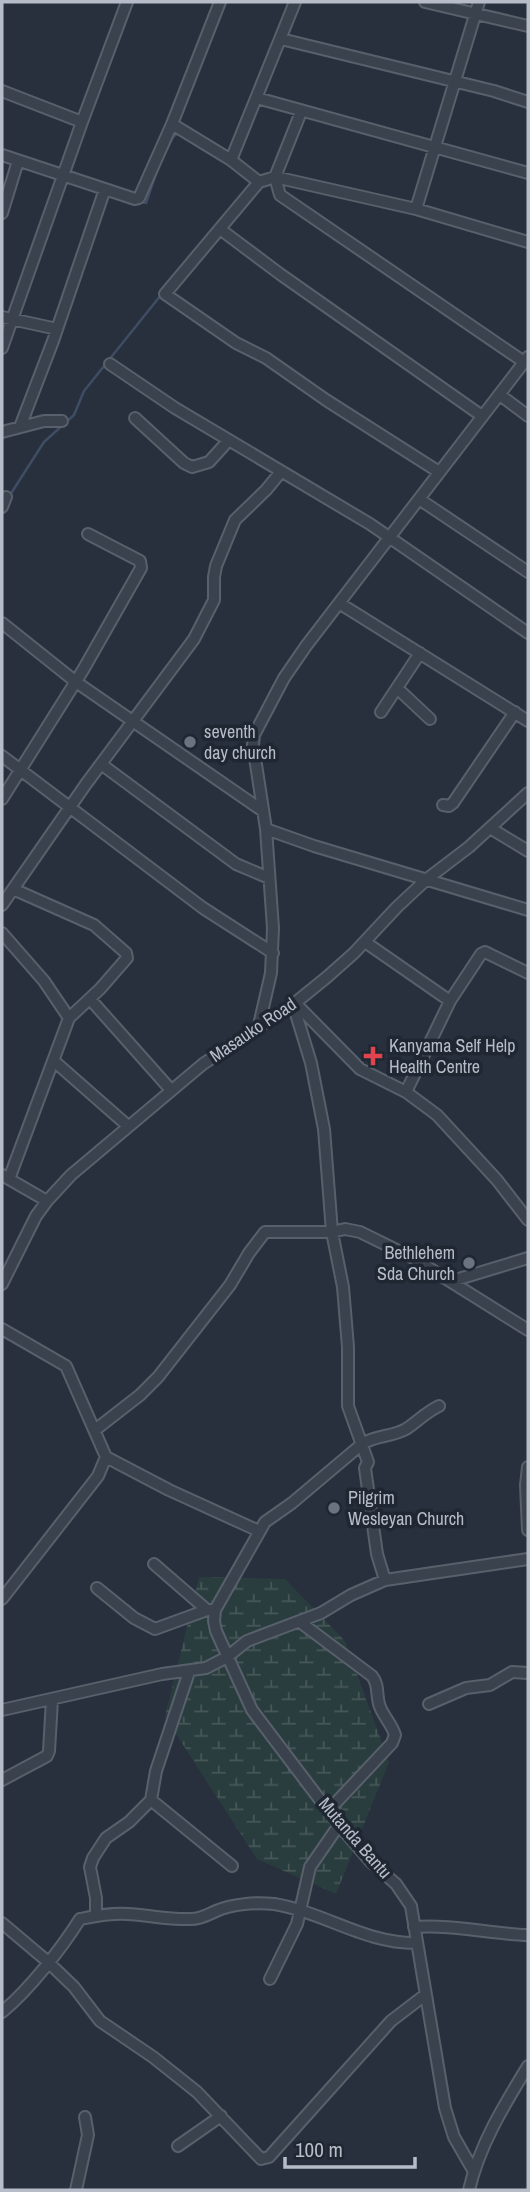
<svg xmlns="http://www.w3.org/2000/svg" width="530" height="2192" font-family="'Archivo Narrow',sans-serif">
<style>
.wetland{fill:url(#wetland-marsh)}
.lines{fill:none;stroke-linecap:round;stroke-linejoin:round}
.stream{stroke:#3e4d64;stroke-width:2.5}
.street-casing{stroke:#58606b;stroke-width:14}
.street{stroke:#3a424d;stroke-width:10}
.worship-dot{fill:#6b7280;stroke:#1f2732;stroke-width:2.5}
.health-dot{fill:#e0444e;stroke:#1f2732;stroke-width:2.5}
.labels{text-anchor:middle;stroke-width:7;stroke-linejoin:round;paint-order:stroke}
.poi-label{font-size:18px;fill:#b6bdc8;stroke:#1f2732;text-anchor:start}
.street-label{font-size:18px;fill:#b6bdc8;stroke:#1f2732}
</style>
<defs>
<pattern id="wetland-marsh" width="20" height="14" patternUnits="userSpaceOnUse" patternTransform="scale(1.75)"><rect width="20" height="14" fill="#2a3d3e"/><path d="M1 5h8M5 5V1M11 12h8M15 12V8" fill="none" stroke="#475758"/></pattern>
</defs>
<rect width="100%" height="100%" fill="#27303c"/>
<path class="wetland" d="M199,1577L285,1579L345,1641L389,1762L336,1894L257,1859L165,1717Z"/>
<g class="lines">
<path class="stream" d="M162,159L173,137L179,132
M141,202L146,203L159,165
M10,495L44,442L74,415L84,391L161,295"/>
<g class="street-casing">
<path id="street" d="M425,2L528,26
M281,39L494,91L528,102
M2,91L82,122
M257,98L528,173
M301,112L275,177L280,195L524,362
M172,124L231,160L259,182
M2,155L135,199L139,198L172,124L220,2
M231,160L295,2
M416,209L479,2
M2,213L18,161
M220,229L280,274L482,416
M2,317L57,329
M2,348L82,122L127,2
M110,364L175,408L370,524L528,633
M500,395L528,416
M135,418L184,463L192,467L209,462L228,441
M20,427L53,341L105,189
M2,432L44,421H62
M439,472L326,400L266,358L236,343L165,294L259,182L275,177L416,209L528,242
M419,499L528,572
M2,507L6,497
M339,603L528,721
M2,623L76,682L263,811
M397,688L430,719
M381,712L420,653
M2,756L203,908L273,953
M101,764L236,864L269,878
M2,799L83,670L141,568L140,561L88,534
M443,805L449,806L453,803L515,712
M490,828L528,851
M266,829L314,846L528,910
M2,905L86,784L194,639L214,600V577L216,566L235,520L266,490L280,473
M2,933L44,981L69,1018
M365,942L450,1001L406,1092
M90,999L171,1090
M450,1001L481,954L485,952L528,973
M295,1003L360,1069L406,1092L437,1115L497,1180L528,1220
M293,1004L311,1063L324,1129L332,1232L343,1287L348,1347V1406L368,1462L365,1468L377,1554L385,1580
M259,1025L271,973L273,928L266,829L253,745L254,735L284,678L306,646L528,357
M54,1061L128,1126
M2,1175L47,1201
M9,1179L69,1018L100,989L127,958L126,953L94,925L13,889
M452,1281L528,1258
M2,1284L36,1216L47,1201L71,1175L203,1064L295,1003L327,977L354,953L397,907L427,879L469,847L528,793
M2,1329L66,1366L106,1457L169,1490L259,1531
M439,1406C426,1412 417,1422 406,1429C392,1437 376,1435 362,1444L292,1503L265,1522L215,1610L214,1621L216,1631L252,1710L339,1825L370,1861L396,1884L411,1906L445,2108L454,2137L473,2170
M95,1430L140,1395L158,1377L230,1285L249,1253L265,1232H332L345,1229L360,1232L413,1258L528,1330
M528,1467L526,1485L528,1530
M154,1564L207,1610
M97,1588L134,1618L155,1629L207,1610H215
M2,1599L98,1476L106,1457
M300,1622L372,1676C379,1685 376,1693 379,1704C382,1715 392,1724 395,1735L392,1743L329,1810
M429,1704L466,1688L490,1685L512,1672L528,1673
M2,1710L162,1674L206,1668L227,1657L247,1641L321,1613L351,1595L385,1580L528,1559
M2,1780L47,1756L49,1751L52,1700
M151,1800L232,1866
M96,1915V1898L90,1867L93,1858L106,1838L129,1822L151,1800L156,1771L189,1672
M2,1923L47,1961L74,1987L100,2021L153,2057L197,2092L261,2159L269,2157L391,2021L425,1995
M414,1927C453,1924 490,1934 528,1935
M270,1979L297,1924L310,1867L339,1825
M2,2012C29,1990 61,1949 80,1919C96,1916 110,1913 127,1914C148,1915 170,1920 191,1919C201,1919 207,1915 216,1911C232,1904 256,1902 274,1904C324,1912 365,1944 417,1943
M178,2146L221,2116
M76,2190L88,2135L85,2117
M469,2190C479,2146 504,2105 528,2066"/>
</g>
<use href="#street" class="street"/>
</g>
<g class="worship-dot">
<circle cx="190" cy="742" r="7"/>
<circle cx="469" cy="1263" r="7"/>
<circle cx="334" cy="1508" r="7"/>
</g>
<path class="health-dot" d="M369.5 1045.5h7v7h7v7h-7v7h-7v-7h-7v-7h7z"/>
<g class="labels">
<g class="poi-label">
<text x="204" y="738">seventh<tspan x="204" dy="21">day church</tspan></text>
<text x="389" y="1052">Kanyama Self Help<tspan x="389" dy="21">Health Centre</tspan></text>
<text x="455" y="1259" text-anchor="end">Bethlehem<tspan x="455" dy="21">Sda Church</tspan></text>
<text x="348" y="1504">Pilgrim<tspan x="348" dy="21">Wesleyan Church</tspan></text>
</g>
<g class="street-label">
<text transform="translate(253 1030) rotate(-34)" y="6">Masauko Road</text>
<text transform="translate(355 1838) rotate(49)" y="6">Mutanda Bantu</text>
</g>
</g>
<rect width="530" height="2192" fill="none" stroke="#b6bdc8" stroke-width="7"/>
<path d="M285 2157v10h130v-10" fill="none" stroke="#b6bdc8" stroke-width="3.5"/>
<text x="295" y="2157" font-size="21" fill="#b6bdc8" stroke="#1f2732" stroke-width="5" paint-order="stroke">100 m</text>
</svg>
